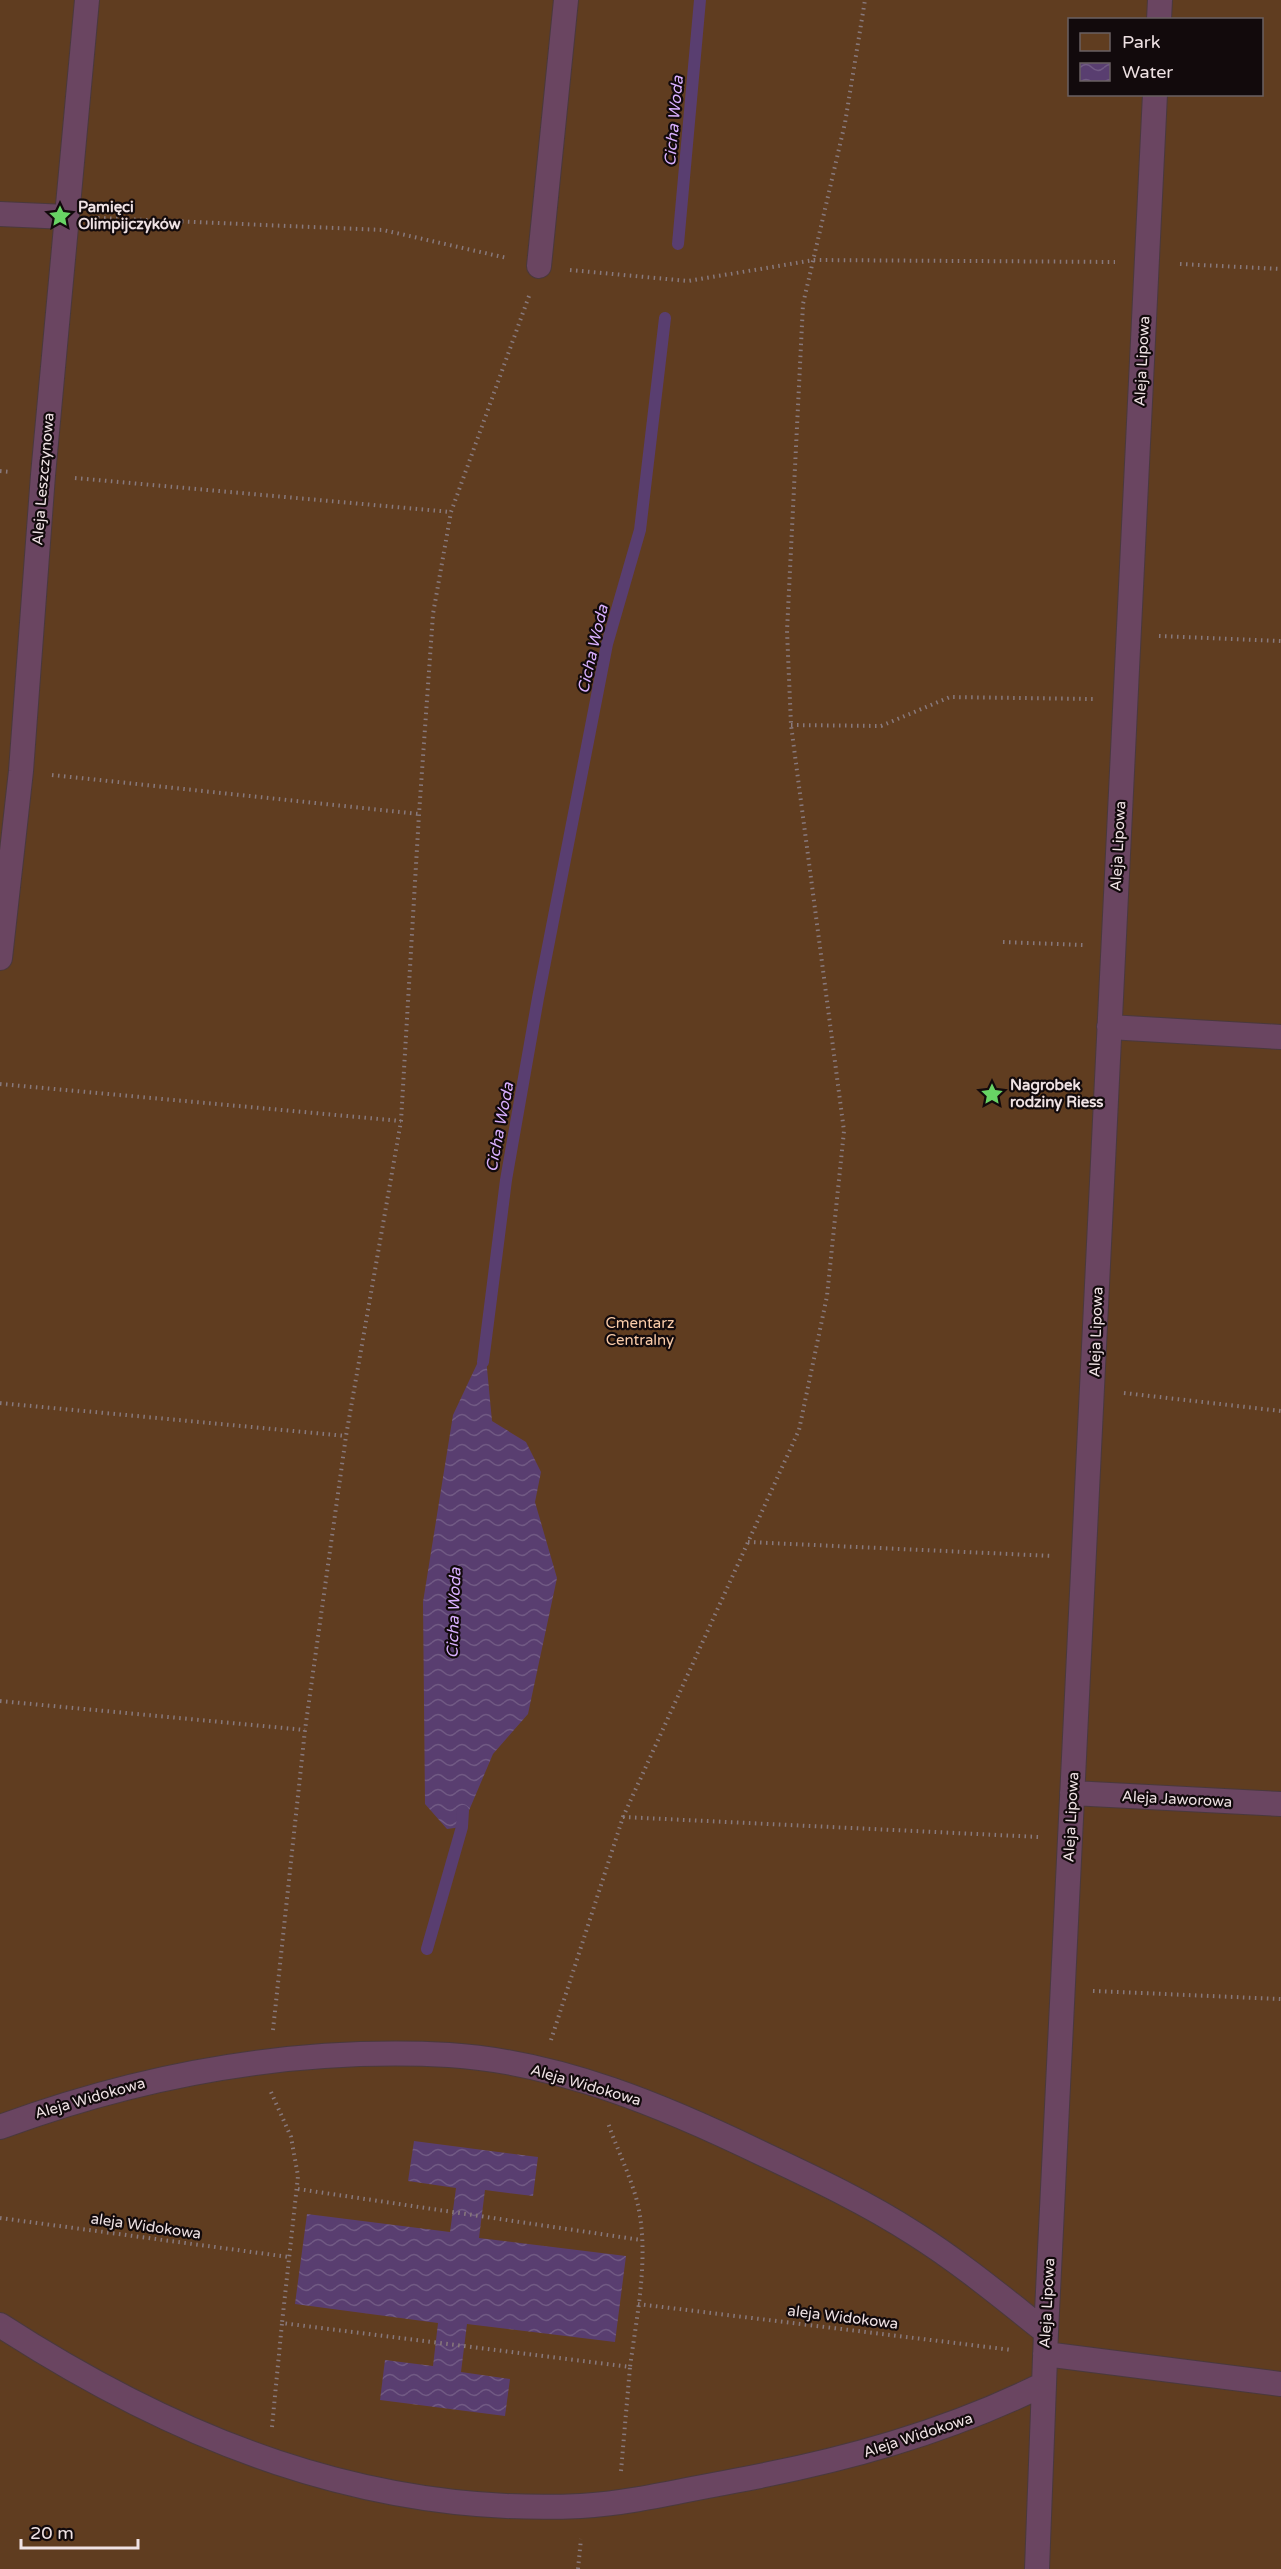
<svg xmlns="http://www.w3.org/2000/svg" width="1281" height="2569" font-family="'Varela Round',sans-serif">
<style>
.green{fill:#603d20;fill-rule:evenodd}
.water{fill:url(#water-waves)}
.lines{fill:none;stroke-linecap:round;stroke-linejoin:round}
.stream{stroke:#593e70;stroke-width:12}
.pedestrian-casing{stroke:#4a393d;stroke-width:26}
.path{stroke:#88797c;stroke-width:4;stroke-dasharray:1.5 4.5;stroke-linecap:butt}
.pedestrian{stroke:#6a4561;stroke-width:24}
.labels{text-anchor:middle;stroke-width:4.5;stroke-linejoin:round;paint-order:stroke}
.poi-label{font-size:15px;font-weight:bold;fill:#efe2e4;stroke:#120a0c;text-anchor:start}
.street-label{font-size:15px;fill:#efe2e4;stroke:#120a0c}
.park-label{font-size:15px;fill:#f9cba8;stroke:#120a0c}
.water-label{font-size:16px;font-style:italic;fill:#d9b0ff;stroke:#120a0c}
</style>
<defs>
<pattern id="water-waves" width="16" height="10" patternUnits="userSpaceOnUse" patternTransform="scale(1.5)"><rect width="16" height="10" fill="#593e70"/><path d="M0 5q4-4 8 0t8 0" fill="none" stroke="#715a84"/></pattern>
</defs>
<rect width="100%" height="100%" fill="#2f1d22"/>
<path class="green" d="M0,0H1281V2569H0ZM1070,20H1262V94H1070Z"/>
<path class="water" d="M485,1347L492,1421L526,1442L541,1472L535,1502L557,1578L528,1714L493,1754L462,1827L447,1829L425,1804L423,1602L453,1415Z
M414,2141L538,2157L533,2196L485,2190L479,2238L626,2256L615,2342L467,2324L461,2372L510,2379L505,2416L380,2400L385,2360L433,2366L438,2323L295,2304L307,2214L450,2232L456,2188L408,2181Z"/>
<g class="lines">
<path class="stream" d="M678,244L700,0
M483,1362L506,1180L538,998L607,644L640,530L665,318
M427,1949L462,1827L463,1811"/>
<g class="pedestrian-casing">
<path id="pedestrian" d="M1159,20L1160,0
M0,214L67,217
M539,266L566,0
M0,958L21,771L43,475L87,0
M1109,1027L1281,1037
M1072,1793L1281,1804
M0,2127C144,2074 295,2047 449,2055C560,2062 666,2107 765,2155C816,2179 867,2203 915,2234C961,2263 1003,2298 1046,2332
M0,2325C178,2440 367,2516 581,2506C632,2503 684,2490 734,2481C842,2461 945,2433 1044,2384
M1045,2354L1281,2384
M1037,2569L1046,2332L1155,94"/>
</g>
<path class="path" d="M98,218L383,230L507,258
M1180,264L1281,269
M570,270L688,281L814,260L1115,262
M0,471L11,472
M75,478L451,512
M1159,636L1281,641
M791,725L881,726L950,697L1094,699
M52,775L419,814
M1003,942L1083,945
M0,1084L401,1121
M1124,1393L1281,1411
M0,1403L346,1436
M748,1542L1053,1556
M0,1701L305,1730
M623,1817L1039,1837
M1093,1991L1281,1999
M273,2030L305,1730L346,1436L401,1121L419,814L433,614L451,512L529,296
M551,2040L623,1817L799,1430L827,1296L844,1131L791,725L787,631L803,304L845,123L865,0
M271,2092L291,2137L298,2176L282,2323
M298,2189L641,2240
M0,2218L289,2257
M638,2304L1012,2350
M272,2427L282,2323L630,2367C637,2314 650,2254 637,2201C630,2175 617,2149 608,2123
M621,2471L630,2367
M578,2569L581,2539"/>
<use href="#pedestrian" class="pedestrian"/>
</g>
<defs>
<g id="sight-bare" transform="scale(1.8)"><path d="M0-6L1.8-2.2L6-1.7L2.9 1.2L3.7 5.4L0 3.3L-3.7 5.4L-2.9 1.2L-6-1.7L-1.8-2.2Z" fill="#68d465" stroke="#120a0c" stroke-width="2.5" paint-order="stroke"/></g>
</defs>
<g fill-rule="evenodd">
<use href="#sight-bare" x="60" y="216"/>
<use href="#sight-bare" x="992" y="1094"/>
</g>
<g class="labels">
<g class="poi-label">
<text x="78" y="212">Pamięci<tspan x="78" dy="17">Olimpijczyków</tspan></text>
<text x="1010" y="1090">Nagrobek<tspan x="1010" dy="17">rodziny Riess</tspan></text>
</g>
<g class="street-label">
<text transform="translate(1142 361) rotate(-87)" y="5">Aleja Lipowa</text>
<text transform="translate(43 479) rotate(-85)" y="5">Aleja Leszczynowa</text>
<text transform="translate(1118 846) rotate(-87)" y="5">Aleja Lipowa</text>
<text transform="translate(1096 1332) rotate(-88)" y="5">Aleja Lipowa</text>
<text transform="translate(1177 1799) rotate(3)" y="5">Aleja Jaworowa</text>
<text transform="translate(1071 1817) rotate(-87)" y="5">Aleja Lipowa</text>
<text transform="translate(586 2085) rotate(16)" y="5">Aleja Widokowa</text>
<text transform="translate(90 2098) rotate(-16)" y="5">Aleja Widokowa</text>
<text transform="translate(146 2226) rotate(8)" y="5">aleja Widokowa</text>
<text transform="translate(1047 2303) rotate(-87)" y="5">Aleja Lipowa</text>
<text transform="translate(843 2317) rotate(7)" y="5">aleja Widokowa</text>
<text transform="translate(918 2435) rotate(-18)" y="5">Aleja Widokowa</text>
</g>
<g class="park-label">
<text x="640" y="1328">Cmentarz<tspan x="640" dy="17">Centralny</tspan></text>
</g>
<g class="water-label">
<text transform="translate(673 121) rotate(-85)" y="6">Cicha Woda</text>
<text transform="translate(592 649) rotate(-77)" y="6">Cicha Woda</text>
<text transform="translate(499 1127) rotate(-79)" y="6">Cicha Woda</text>
<text transform="translate(453 1613) rotate(-88)" y="6">Cicha Woda</text>
</g>
</g>
<rect x="1068" y="18" width="195" height="78" fill="#120a0c" stroke="#6a6062" stroke-width="1.5"/>
<rect x="1080" y="33" width="30" height="18" fill="#603d20" stroke="#6a6062" stroke-width="1.5"/>
<text x="1122" y="48" font-size="18" fill="#efe2e4">Park</text>
<rect x="1080" y="63" width="30" height="18" fill="url(#water-waves)" stroke="#6a6062" stroke-width="1.5"/>
<text x="1122" y="78" font-size="18" fill="#efe2e4">Water</text>
<path d="M21 2539v9h117v-9" fill="none" stroke="#efe2e4" stroke-width="3"/>
<text x="30" y="2539" font-size="18" fill="#efe2e4" stroke="#120a0c" stroke-width="4.5" paint-order="stroke">20 m</text>
</svg>
